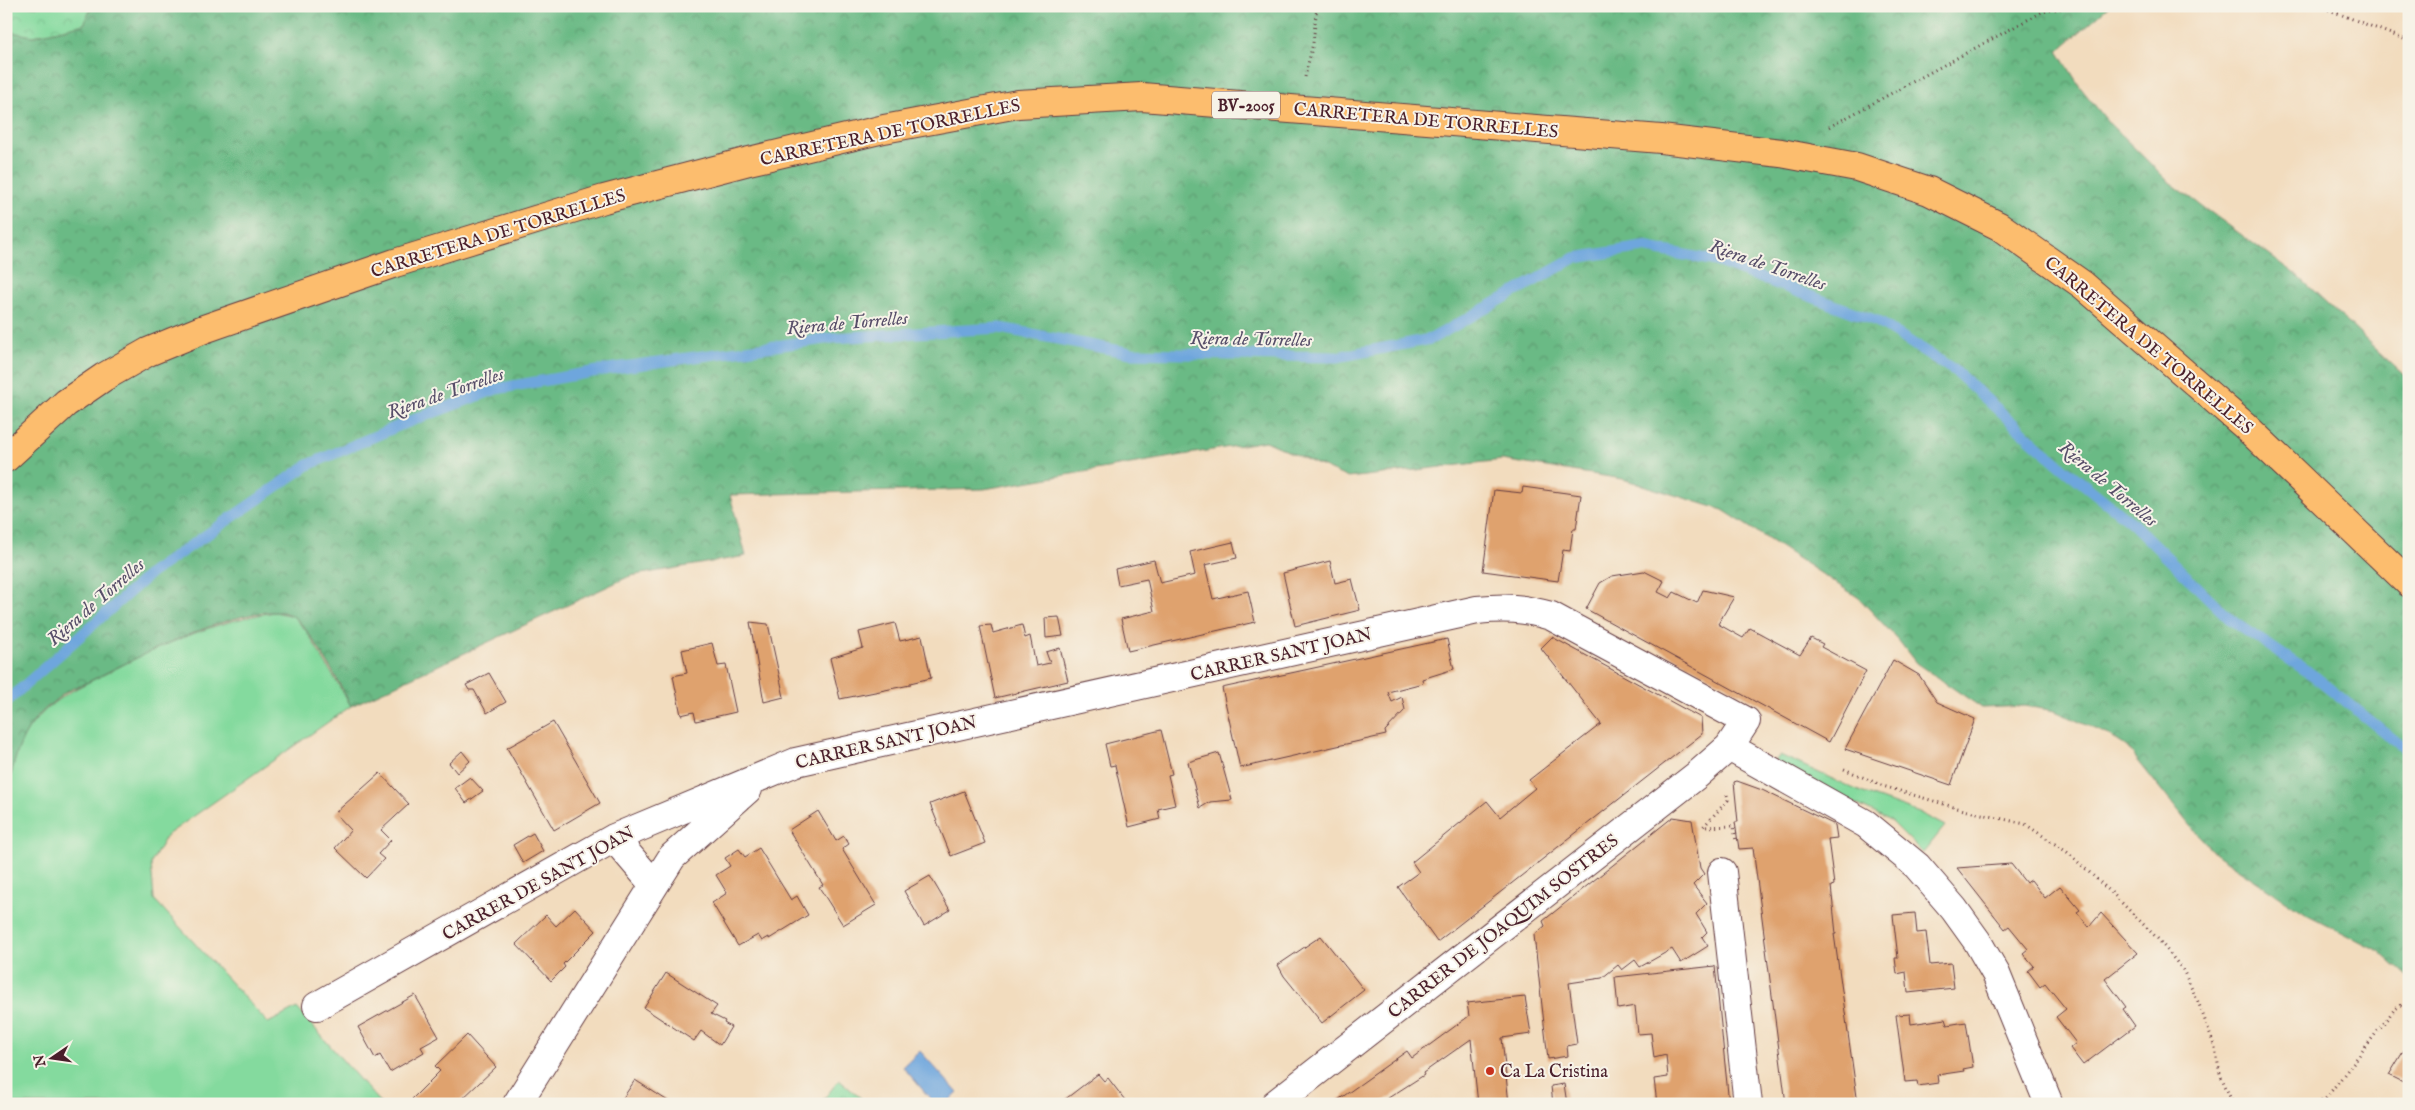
<svg xmlns="http://www.w3.org/2000/svg" width="2415" height="1110" font-family="'IM FELL English',serif">
<style>
.green{fill:#84da9e;stroke:#677c64}
.forest{fill:url(#forest-crowns);stroke:#5a6c58}
.park{fill:url(#park-crowns);stroke:#677c64}
.water{fill:#6ea6dd;stroke:#5c6284}
.lines{fill:none;stroke-linecap:round;stroke-linejoin:round}
.stream{stroke:#6ea6dd;stroke-width:11}
.building{fill:#dfa26e}
.street-casing{stroke:#633b41;stroke-width:30}
.primary-casing{stroke:#633b41;stroke-width:30}
.path{stroke:#633b41;stroke-width:3;stroke-dasharray:1 4;stroke-linecap:butt}
.street{stroke:#fff;stroke-width:28}
.primary{stroke:#fcbd6e;stroke-width:28}
.poi-dot{fill:#c8321e;stroke:#f7f3e8;stroke-width:2}
.labels{text-anchor:middle;stroke-width:4;stroke-linejoin:round;paint-order:stroke}
.shield{fill:#f7f3e8;stroke:#7e5f64;stroke-width:1}
.shield-label{font-size:16px;font-weight:bold;fill:#4a1f2b}
.street-label{font-size:18px;fill:#4a1f2b;stroke:#f7f3e8}
.poi-label{font-size:18px;fill:#4a1f2b;stroke:#f7f3e8;text-anchor:start}
.water-label{font-size:19px;font-style:italic;fill:#574e69;stroke:#f7f3e8}
</style>
<defs>
<pattern id="forest-crowns" width="20" height="18" patternUnits="userSpaceOnUse" patternTransform="scale(1.25)"><rect width="20" height="18" fill="#6bba85"/><path d="M2 6a3 3 0 1 1 6 0M12 15a3 3 0 1 1 6 0" fill="none" stroke="#5a976d"/></pattern>
<pattern id="park-crowns" width="20" height="18" patternUnits="userSpaceOnUse" patternTransform="scale(1.25)"><rect width="20" height="18" fill="#84da9e"/><path d="M2 6a3 3 0 1 1 6 0M12 15a3 3 0 1 1 6 0" fill="none" stroke="#74bb88"/></pattern>
</defs>
<rect width="100%" height="100%" fill="#f7f3e8"/>
<filter id="ink" filterUnits="userSpaceOnUse"><feTurbulence type="fractalNoise" baseFrequency=".02" numOctaves="2"/><feDisplacementMap in="SourceGraphic" scale="10" xChannelSelector="R" yChannelSelector="G"/><feConvolveMatrix kernelMatrix="1 2 1 2 8 2 1 2 1" color-interpolation-filters="sRGB"/></filter>
<filter id="wash" filterUnits="userSpaceOnUse"><feTurbulence type="fractalNoise" baseFrequency=".0096" numOctaves="4" result="noise"/><feDisplacementMap in="SourceGraphic" scale="20" xChannelSelector="R" yChannelSelector="G"/><feGaussianBlur stdDeviation="1.12" result="paint"/><feColorMatrix in="noise" values="0 0 0 0 0 0 0 0 0 0 0 0 0 0 0 0 0 1.4 0 .05"/><feComposite in="paint" operator="in"/></filter>
<g filter="url(#wash)">
<rect width="100%" height="100%" fill="#f2dcbe"/>
<path class="green" d="M275,612L293,616L307,632L351,706L167,835L151,863L154,899L268,1023L297,1008L381,1104H6V799C12,771 15,743 35,721C55,697 79,687 107,673C161,645 215,621 275,612Z
M1780,755L1861,792L1922,814L1945,826L1923,853L1891,821L1793,773L1775,761Z"/>
<path class="forest" d="M92,6H2109L2058,51L2080,87L2109,123L2168,181L2299,277L2409,380V978L2379,951L2306,914L2218,856L2190,826L2127,747L2109,735L2055,711L2025,706L1982,708L1916,663L1899,641L1859,598L1723,510L1623,479L1502,460L1348,478L1265,441L984,489L730,495L746,556L630,576L351,706C341,686 311,630 294,617C261,593 130,661 96,678C86,684 74,687 65,693C54,701 42,711 34,721C16,744 12,771 6,799V31L34,36L84,24Z"/>
<path class="park" d="M6,6H92L84,24L33,36L6,31Z
M839,1080L868,1104H820Z"/>
<path class="water" d="M920,1051L958,1093L946,1104H935L903,1067Z"/>
<g class="lines">
<path class="stream" d="M6,702L151,573L308,465L403,424L496,389L615,368L833,338L1000,328L1131,353L1337,357L1431,339L1575,258L1643,247L1716,261L1877,321L1954,370L2056,462L2132,523L2230,619L2317,678L2409,752"/>
</g>
<g id="blocks">
<path class="building" d="M1523,487L1581,495L1576,529H1573L1570,551L1563,550L1558,581L1483,571L1494,490L1522,493Z
M1233,542L1237,558L1205,565L1213,599L1248,591L1255,622L1128,651L1121,619L1154,611L1147,579L1118,585L1115,569L1154,560L1160,583L1195,575L1190,552Z
M1330,561L1335,583L1352,579L1360,610L1295,626L1283,573Z
M1644,571L1664,581L1658,592L1670,598L1674,592L1697,603L1703,590L1734,597L1718,624L1743,638L1750,628L1800,655L1811,638L1823,644L1821,647L1866,671L1829,742L1586,609L1600,583L1612,576Z
M1059,617L1063,636L1046,638L1045,618Z
M750,622L768,624L784,697L764,702Z
M895,623L900,641L922,636L931,678L910,683V685L840,699L830,658L863,648L859,632Z
M991,625L993,633L1022,625L1025,638L1030,636L1036,666L1050,663L1046,652L1060,648L1068,681L995,698L980,626Z
M1552,637L1701,718L1702,734L1437,942L1398,887L1419,872L1412,862L1487,801L1500,817L1535,788L1529,780L1601,724L1541,648Z
M1447,639L1454,669L1422,679L1423,683L1388,692L1392,702L1402,697L1405,710L1385,731L1386,735L1240,768L1222,688Z
M712,643L718,666L726,665L736,712L696,721L694,712L681,715L673,676L687,673L682,650Z
M1893,660L1919,675L1937,702L1975,719L1951,785L1845,749Z
M489,673L506,702L487,713L474,690H469L466,685Z
M553,722L600,803L554,830L507,748Z
M1161,730L1172,774L1168,775L1175,805L1158,809L1160,819L1129,827L1115,765L1110,766L1105,744Z
M462,751L470,761L457,773L449,763Z
M1219,753L1232,800L1210,802L1200,808L1188,762Z
M380,773L409,804L381,830L391,840L378,854L384,859L366,878L335,848L351,830L335,813Z
M470,777L483,791L466,803L455,788Z
M1737,781L1762,790L1835,825L1837,838L1828,839L1834,885L1831,886L1836,934H1834L1858,1104H1786L1753,848L1739,849L1735,822H1738L1734,782Z
M964,791L985,843L951,856L930,804Z
M818,811L836,841L844,836L849,844L842,849L876,905L843,925L819,887L823,885L789,830Z
M1673,817L1692,820L1700,868L1704,874L1693,885L1707,903L1696,914L1707,932L1702,937L1708,946L1681,963L1672,949L1640,967L1635,960L1622,970L1618,965L1602,978L1569,983L1577,1044L1567,1046L1568,1056L1548,1059L1534,935L1545,926L1543,921Z
M533,833L543,851L523,863L513,845Z
M759,848L791,900L797,896L808,915L769,939V937L762,941L758,935L738,946L712,903L727,893L716,875L730,866L725,858L739,849L745,857Z
M2011,864L2026,883L2031,880L2045,898L2060,886L2080,910L2077,912L2089,927L2101,913L2138,953L2105,979L2126,1007L2123,1009L2135,1026L2083,1065L2070,1048L2076,1043L2056,1017L2066,1009L2045,983L2040,987L2028,971L2034,966L2023,953L2028,949L2009,926L2005,929L1957,868Z
M930,876L950,910L924,926L904,891Z
M575,908L596,931L563,964L565,967L551,981L516,944L546,915L556,926Z
M1915,913L1917,933L1926,932L1930,965L1951,963L1954,988L1908,993L1906,972L1897,974L1895,958H1898L1893,915Z
M1321,936L1364,990L1322,1023L1284,976L1278,965Z
M1715,966L1729,1104H1657L1654,1079L1668,1077L1666,1055L1654,1058L1651,1033L1638,1034L1635,1006L1618,1009L1615,977Z
M666,973L717,1006L711,1014L725,1021L724,1023L731,1027L720,1045L701,1031L694,1041L644,1008Z
M415,995L439,1037L421,1047L424,1052L390,1072L380,1055L375,1058L358,1027Z
M1525,997L1531,1034L1502,1038L1509,1104H1478L1471,1039L1423,1073L1424,1075L1379,1104H1340L1338,1100L1407,1051L1412,1058L1469,1016L1467,1003Z
M1910,1014L1911,1024L1945,1019L1947,1025L1966,1022L1973,1067L1963,1069L1964,1071L1937,1075L1938,1083L1918,1086L1917,1081L1905,1082L1896,1015Z
M467,1035L496,1067L461,1100L465,1104H417L412,1099L440,1071L435,1066Z
M2409,1042V1085L2389,1075Z
M1098,1074L1104,1081L1108,1078L1128,1104H1059Z
M635,1080L668,1101L666,1104H622L621,1101Z
M1564,1084L1567,1104H1553L1551,1086Z"/>
</g>
</g>
<g filter="url(#ink)">
<use href="#blocks" fill-opacity="0" stroke="#633b41" stroke-width="1"/>
<g class="lines">
<g class="street-casing">
<path id="street" d="M1729,747L1866,824L1917,866L1954,909L1977,941L1996,974L2049,1104
M614,838L654,885
M1722,872L1748,1104
M317,1006L614,838L796,762L1477,610C1506,607 1523,608 1551,616L1746,721L1729,747L1697,775L1275,1104
M517,1104L672,857L748,789"/>
</g>
<g class="primary-casing">
<path id="primary" d="M6,458L66,403L104,377L148,352L204,329L395,263L604,199L749,161L884,129L1018,104L1142,97L1661,139L1781,153L1857,167L1929,191L1999,226L2083,285L2244,425L2409,583"/>
</g>
<path class="path" d="M2319,6L2409,41
M1305,77L1313,43L1317,6
M1829,127L2042,12L2074,6
M1844,769L1883,786L1964,810L2025,824L2067,852L2113,894L2158,939L2183,970L2199,1004L2215,1048L2220,1074L2233,1104
M1727,795L1728,800L1703,827L1734,826L1736,842
M2317,1104L2326,1098L2394,1010L2409,1000"/>
<use href="#street" class="street"/>
<use href="#primary" class="primary"/>
</g>
</g>
<circle class="poi-dot" cx="1490" cy="1071" r="5"/>
<g class="labels">
<rect class="shield" x="1212" y="91.5" width="68" height="27" rx="4"/>
<g class="shield-label">
<text x="1246" y="111">BV-2005</text>
</g>
<g class="street-label">
<text transform="translate(1426 120) rotate(5)" y="6">CARRETERA DE TORRELLES</text>
<text transform="translate(890 132) rotate(-12)" y="6">CARRETERA DE TORRELLES</text>
<text transform="translate(498 233) rotate(-17)" y="6">CARRETERA DE TORRELLES</text>
<text transform="translate(2149 345) rotate(40)" y="6">CARRETERA DE TORRELLES</text>
<text transform="translate(1281 654) rotate(-13)" y="6">CARRER SANT JOAN</text>
<text transform="translate(886 742) rotate(-13)" y="6">CARRER SANT JOAN</text>
<text transform="translate(538 883) rotate(-29)" y="6">CARRER DE SANT JOAN</text>
<text transform="translate(1503 926) rotate(-38)" y="6">CARRER DE JOAQUIM SOSTRES</text>
</g>
<g class="poi-label">
<text x="1500" y="1077">Ca La Cristina</text>
</g>
<g class="water-label">
<text transform="translate(1768 264) rotate(19)" y="7">Riera de Torrelles</text>
<text transform="translate(847 322) rotate(-5)" y="7">Riera de Torrelles</text>
<text transform="translate(1251 338) rotate(1)" y="7">Riera de Torrelles</text>
<text transform="translate(445 392) rotate(-19)" y="7">Riera de Torrelles</text>
<text transform="translate(2109 483) rotate(40)" y="7">Riera de Torrelles</text>
<text transform="translate(95 601) rotate(-41)" y="7">Riera de Torrelles</text>
</g>
</g>
<rect width="2415" height="1110" fill="none" stroke="#f7f3e8" stroke-width="25"/>
<g transform="translate(52 1058) rotate(257)" stroke="#f7f3e8" stroke-width="4" paint-order="stroke">
<path d="M0-4L9 19L0 12L-9 19Z" fill="#4a1f2b"/>
<text y="-8" font-size="14" font-weight="bold" text-anchor="middle" fill="#4a1f2b">N</text>
</g>
</svg>
